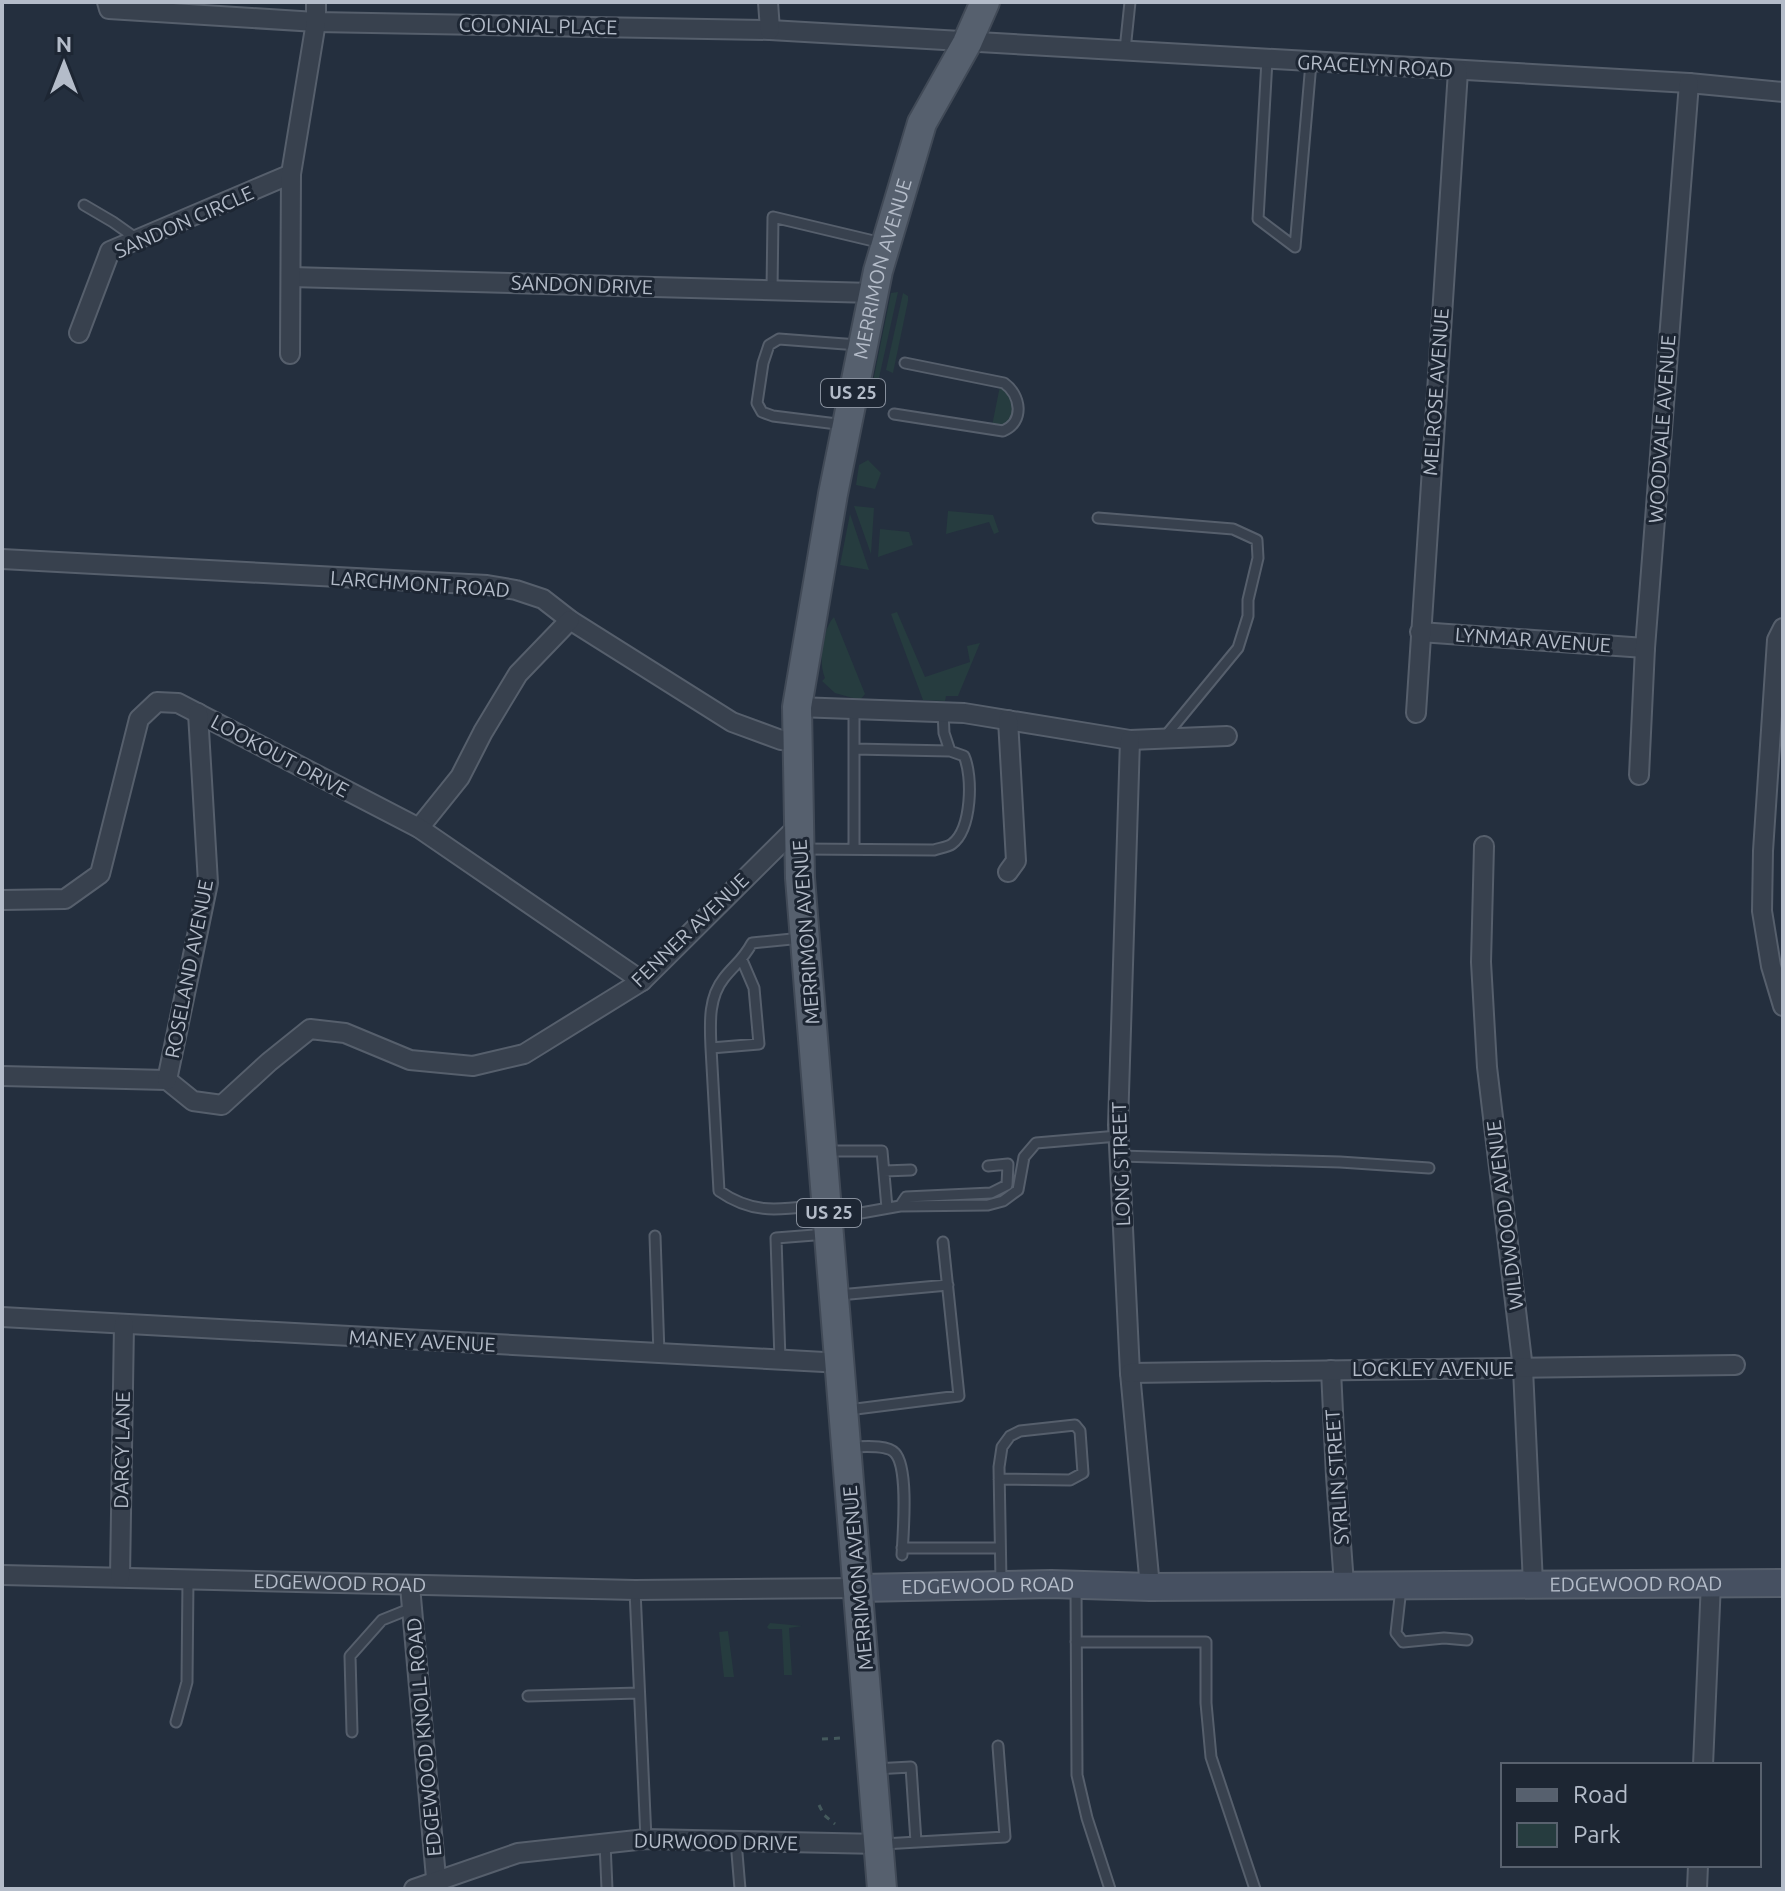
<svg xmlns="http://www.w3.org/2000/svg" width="1785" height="1891" font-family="Ubuntu,sans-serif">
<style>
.green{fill:#263c3f}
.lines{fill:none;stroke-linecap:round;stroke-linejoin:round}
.lane-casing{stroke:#565f6c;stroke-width:13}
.street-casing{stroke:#565f6c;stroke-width:22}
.secondary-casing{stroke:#565f6c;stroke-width:30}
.primary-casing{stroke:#414a57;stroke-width:32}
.path{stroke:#44595c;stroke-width:3;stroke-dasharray:6 6;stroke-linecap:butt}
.lane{stroke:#38414e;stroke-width:9}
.street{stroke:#38414e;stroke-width:18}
.secondary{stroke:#465061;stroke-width:26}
.primary{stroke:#56606e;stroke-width:28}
.labels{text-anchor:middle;stroke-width:6;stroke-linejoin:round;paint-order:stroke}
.shield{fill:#1d2633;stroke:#878f9c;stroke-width:2}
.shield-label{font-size:18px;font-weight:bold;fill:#b4bcc9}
.street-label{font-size:20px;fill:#b4bcc9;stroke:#1d2633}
</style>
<rect width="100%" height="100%" fill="#242f3e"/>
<path class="green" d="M898,292L875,396L871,391L891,293Z
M903,293L908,296V301L893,373L886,370Z
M1000,386L1005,387L1013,399L1012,417L1003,426H992Z
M868,460L881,473L875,489L856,485L859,465Z
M854,506L874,508L871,554Z
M948,511L993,515L999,532L994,534L989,522L946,534Z
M850,514L869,570L840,565Z
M880,529L909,532L913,545L878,557Z
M897,612L925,677L970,662L967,646L980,643L958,696H946L945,701L923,700L891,614Z
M834,617L865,694L860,700L835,693L822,681L825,678C818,662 822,630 834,617Z
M770,1623L802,1626L789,1628L792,1675H784L782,1629H769L767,1627Z
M728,1631L734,1677H724L719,1632Z"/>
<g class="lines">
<g class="lane-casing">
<path id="lane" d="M1125,50L1130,2
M1267,60L1258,219L1295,247L1311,63
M84,205L113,222L137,239
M772,290L773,217L882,243
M894,414L1003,431C1025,422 1021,395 1004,383L905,363
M845,425L773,416L762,412L757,403L763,363L769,345L779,339L858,345
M1098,518L1233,529L1257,540L1258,558L1248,600V616L1238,648L1163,739
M854,709V749
M802,849L934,850C940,848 948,847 952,844C972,829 973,776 964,756L950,751L944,733L943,712
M854,849V749L950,751
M742,960L754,988L759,1044L711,1048C710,1024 708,998 724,978C735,964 743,960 752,943L802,938
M711,1048L719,1191C755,1216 782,1209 823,1205
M827,1151H882L887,1208
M1119,1156L1340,1162L1429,1168
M884,1171L911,1170
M900,1206L906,1197L991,1193L1007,1185L1008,1164L988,1166
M833,1218L900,1206L988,1205L1003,1201L1018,1190L1024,1157L1036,1143L1118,1136
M655,1236L659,1354
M839,1295L948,1285
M780,1360L776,1238L827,1234
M848,1410L959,1396L943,1242
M851,1447C862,1447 887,1444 895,1453C909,1468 903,1534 902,1555
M999,1479L1070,1480L1083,1473L1080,1431L1075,1425L1020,1431L1010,1436L1002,1447L999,1467L1001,1581
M902,1548H999
M1076,1585L1077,1775L1087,1818L1110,1889
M1401,1588L1396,1633L1403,1642L1444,1638L1467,1640
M635,1590L646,1839
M1076,1642H1206V1703L1211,1757L1255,1889
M528,1696L639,1693
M176,1722L187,1682L188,1579
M352,1732L350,1656L382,1620L412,1608
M874,1769L911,1767L916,1842
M736,1841L740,1889
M605,1843L607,1889
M883,1844L1005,1837L998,1746"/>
</g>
<g class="street-casing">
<g id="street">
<path d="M107,2L109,9L316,22L770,30L1689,83L1783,92"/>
<path d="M768,2L770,30"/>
<path d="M291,277L873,293"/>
<path d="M79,333L110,251L291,174"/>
<path d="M290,354L291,174L316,22V2"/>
<path d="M2,559L487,585L516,590L543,599L570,620L732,722L781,740L798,741"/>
<path d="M1783,628L1777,640L1763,851L1762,911L1771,966L1783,1006"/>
<path d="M1420,632L1645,648"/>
<path d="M797,707L964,713L1130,740L1227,736"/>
<path d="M1416,713L1458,71"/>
<path d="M1130,740L1118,1125L1130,1373L1150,1587"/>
<path d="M1639,775L1645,648L1689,83"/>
<path d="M419,828L460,777L483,732L518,674L570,620"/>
<path d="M1484,846L1481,962L1487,1067L1523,1369L1533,1584"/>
<path d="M1008,872L1016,861L1008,720"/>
<path d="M2,900L65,899L100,874L139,719L157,702L178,703L419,828L642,981"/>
<path d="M2,1076L167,1080L193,1101L222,1105L269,1062L310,1029L345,1033L410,1060L473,1066L524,1054L642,981L798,826"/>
<path d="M167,1080L208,883L198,713"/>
<path d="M2,1317L842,1363"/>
<path d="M1331,1370L1336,1476L1344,1584"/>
<path d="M1130,1373L1735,1365"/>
<path id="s1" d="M2,1575L635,1590L860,1588"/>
<path d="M120,1577L124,1324"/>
<path d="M410,1586L437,1889"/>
<path d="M1703,1765L1711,1582"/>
<path d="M414,1889L518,1853L646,1839L880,1844"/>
<path d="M1697,1889L1698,1865"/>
</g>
</g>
<g class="secondary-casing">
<g id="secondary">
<path id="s2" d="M860,1588L1051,1584L1150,1587L1783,1583"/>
</g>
</g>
<g class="primary-casing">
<g id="primary">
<path id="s3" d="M882,1889L800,878L797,707L833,494L878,271L922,123L967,43L985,2"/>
</g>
</g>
<path class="path" d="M822,1739L842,1738
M819,1805L824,1815L835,1824"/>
<use href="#lane" class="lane"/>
<use href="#street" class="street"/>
<use href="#secondary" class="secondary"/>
<use href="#primary" class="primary"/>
</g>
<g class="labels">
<g class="shield">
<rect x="821" y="379" width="64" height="28" rx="6"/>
<rect x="797" y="1199" width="64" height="28" rx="6"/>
</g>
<g class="shield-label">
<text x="853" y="399">US 25</text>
<text x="829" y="1219">US 25</text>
</g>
<g class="street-label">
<text transform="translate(538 26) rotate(1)" y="7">COLONIAL PLACE</text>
<text transform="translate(1375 66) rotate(3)" y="7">GRACELYN ROAD</text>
<text transform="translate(184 222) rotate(-24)" y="7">SANDON CIRCLE</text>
<text dy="7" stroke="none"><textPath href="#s3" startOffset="1632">MERRIMON AVENUE</textPath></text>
<text transform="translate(582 285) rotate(2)" y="7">SANDON DRIVE</text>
<text transform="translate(1436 392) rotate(-86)" y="7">MELROSE AVENUE</text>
<text transform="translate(1662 429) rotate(-86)" y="7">WOODVALE AVENUE</text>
<text transform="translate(420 584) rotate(4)" y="7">LARCHMONT ROAD</text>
<text transform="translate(1533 640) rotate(4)" y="7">LYNMAR AVENUE</text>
<text transform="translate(280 756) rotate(28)" y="7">LOOKOUT DRIVE</text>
<text transform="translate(690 930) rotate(-44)" y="7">FENNER AVENUE</text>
<text transform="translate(806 932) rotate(-94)" y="7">MERRIMON AVENUE</text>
<text transform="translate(189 969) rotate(-79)" y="7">ROSELAND AVENUE</text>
<text transform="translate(1121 1164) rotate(-92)" y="7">LONG STREET</text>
<text transform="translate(1505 1215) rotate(-97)" y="7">WILDWOOD AVENUE</text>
<text transform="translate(422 1341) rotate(3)" y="7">MANEY AVENUE</text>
<text x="1433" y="1376">LOCKLEY AVENUE</text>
<text transform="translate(122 1450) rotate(-89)" y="7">DARCY LANE</text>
<text transform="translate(1337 1477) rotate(-94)" y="7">SYRLIN STREET</text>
<text transform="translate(858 1578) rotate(-95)" y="7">MERRIMON AVENUE</text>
<text dy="7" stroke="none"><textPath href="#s2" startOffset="776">EDGEWOOD ROAD</textPath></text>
<text dy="7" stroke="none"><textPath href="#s1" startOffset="338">EDGEWOOD ROAD</textPath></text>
<text dy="7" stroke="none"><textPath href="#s2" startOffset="128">EDGEWOOD ROAD</textPath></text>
<text transform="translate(424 1737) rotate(-95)" y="7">EDGEWOOD KNOLL ROAD</text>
<text transform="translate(716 1842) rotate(1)" y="7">DURWOOD DRIVE</text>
</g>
</g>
<rect width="1785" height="1891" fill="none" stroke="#b4bcc9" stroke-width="8"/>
<rect x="1501" y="1763" width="260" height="104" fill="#1d2633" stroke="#59626f" stroke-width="2"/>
<rect x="1517" y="1789" width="40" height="12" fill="#56606e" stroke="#59626f" stroke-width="2"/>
<text x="1573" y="1803" font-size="24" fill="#b4bcc9">Road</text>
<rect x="1517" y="1823" width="40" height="24" fill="#263c3f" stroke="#59626f" stroke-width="2"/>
<text x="1573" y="1843" font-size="24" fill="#b4bcc9">Park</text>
<g transform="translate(64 64)" stroke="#1d2633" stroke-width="6" paint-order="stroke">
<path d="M0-6L14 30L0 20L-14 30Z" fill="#b4bcc9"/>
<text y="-12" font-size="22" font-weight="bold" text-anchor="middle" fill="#b4bcc9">N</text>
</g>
</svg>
